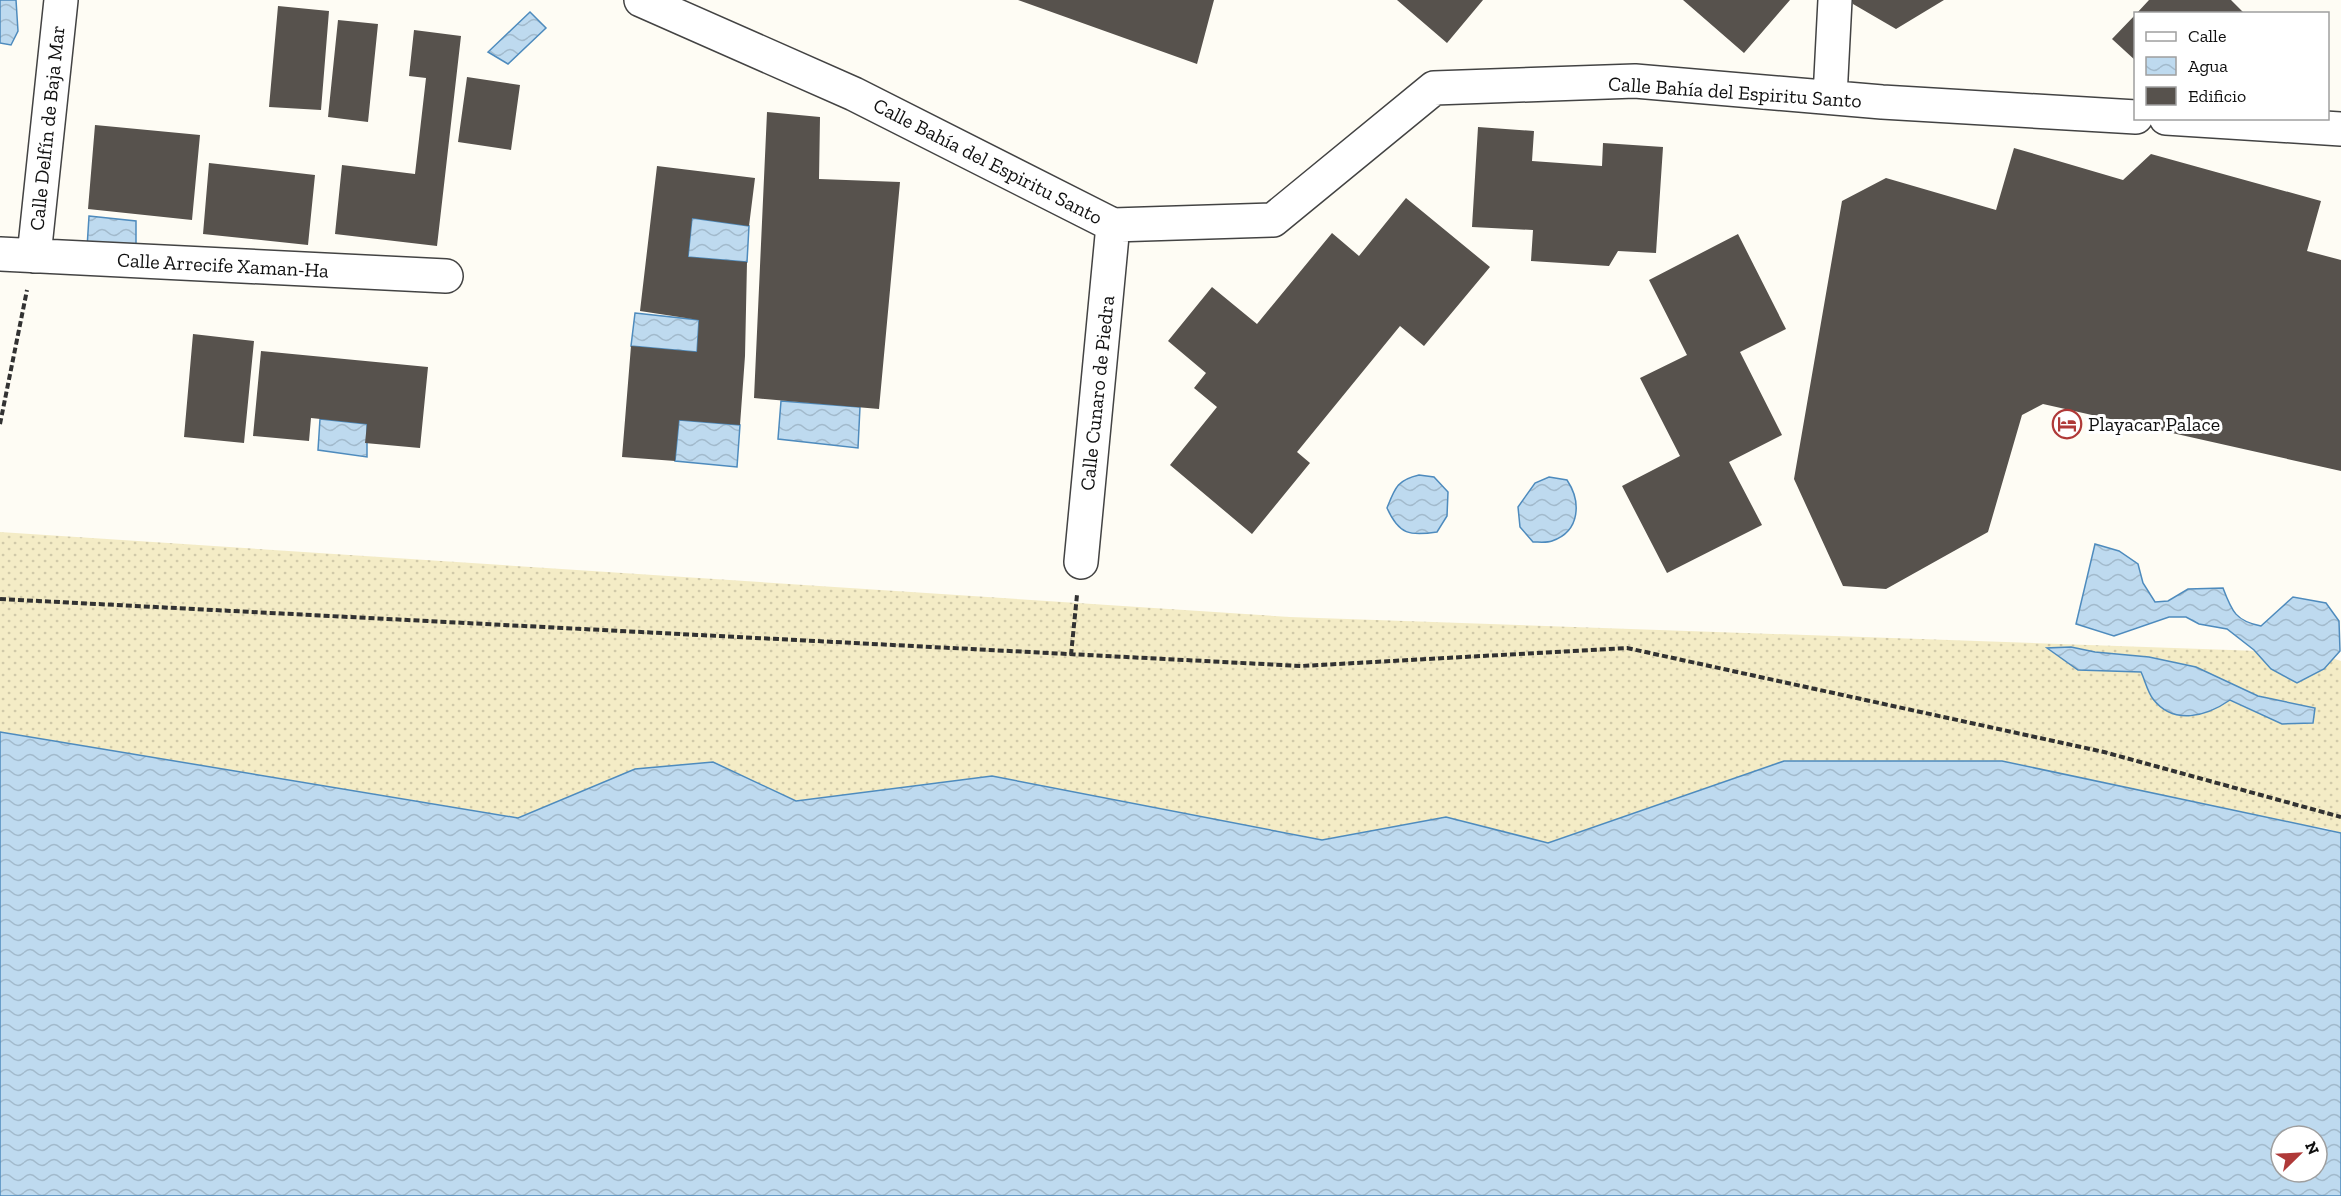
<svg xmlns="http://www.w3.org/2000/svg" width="2341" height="1196" font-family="'Zilla Slab',serif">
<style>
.sand{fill:url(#sand-dots)}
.water{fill:url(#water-waves);stroke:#4e8bbd;stroke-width:1.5;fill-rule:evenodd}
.building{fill:#57524d}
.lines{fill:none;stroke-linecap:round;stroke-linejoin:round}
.minor-casing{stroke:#434343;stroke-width:36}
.path{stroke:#323232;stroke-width:4;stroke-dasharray:6 3;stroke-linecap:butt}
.minor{stroke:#fff;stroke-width:33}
.labels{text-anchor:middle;stroke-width:6;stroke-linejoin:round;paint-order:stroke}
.street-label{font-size:20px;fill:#101010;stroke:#fff}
.poi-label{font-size:20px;fill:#101010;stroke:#fff;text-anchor:start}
</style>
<defs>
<pattern id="sand-dots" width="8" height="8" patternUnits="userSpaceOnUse" patternTransform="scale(1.5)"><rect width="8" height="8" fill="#f4ecc6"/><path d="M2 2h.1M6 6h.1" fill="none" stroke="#d0c9a9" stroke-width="1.8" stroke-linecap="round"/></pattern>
<pattern id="water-waves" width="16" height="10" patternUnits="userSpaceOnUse" patternTransform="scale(1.5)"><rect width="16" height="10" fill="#bedaef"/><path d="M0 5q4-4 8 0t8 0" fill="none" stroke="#a2bacc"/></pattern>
</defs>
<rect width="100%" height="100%" fill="#fefcf4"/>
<path class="sand" d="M0,532L1290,617L2317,653L2341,661V833L2325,828L1784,761L1548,843L1446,817L1322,840L992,776L796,801L713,762L635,769L519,818L0,732Z"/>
<path class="water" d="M0,0H16L18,31L11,45L0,43Z
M530,12L546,28L508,64L488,52Z
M89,216L136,221V250L87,248Z
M692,218L749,226L747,262L688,257Z
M635,313L699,320L697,352L631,346Z
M781,401L860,407L858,448L778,439Z
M320,419L367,424V457L318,450Z
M679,420L740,425L737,467L675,461Z
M1419,475L1434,477L1448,492L1447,516L1437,532C1410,536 1399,535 1387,508C1395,488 1397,480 1419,475Z
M1549,477L1567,480C1581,501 1581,531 1552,541C1547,543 1539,542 1533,542L1520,527L1518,507L1535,483Z
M2095,544L2119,551L2138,564L2143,583L2155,602L2168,601L2188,589L2223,588C2232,612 2236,621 2261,626L2293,597L2326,603L2339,621L2340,651L2324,669L2297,683L2271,669L2254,650L2227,629L2199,624L2186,617H2169L2114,636L2076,624Z
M2071,647L2095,652L2149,657L2196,667L2258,696L2315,708L2313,723L2282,724L2230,700C2207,716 2174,726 2153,699C2147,691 2145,680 2141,672L2078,670L2047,648Z
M0,732L518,818L635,769L713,762L796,801L992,776L1322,840L1446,817L1548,843L1784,761H2002L2341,833V1196H0ZM2281,1136H2317V1172H2281Z"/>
<path class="building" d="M1018,0H1214L1197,64Z
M1397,0H1483L1447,43Z
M1683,0H1790L1744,53Z
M1853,0H1944L1896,29L1853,4Z
M2149,0H2231L2245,14H2136Z
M278,6L329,11L321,110L269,107Z
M2136,14V61L2112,39Z
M338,20L378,24L368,122L328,117Z
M414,30L461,36L437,246L335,234L342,165L415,174L426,78L409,76Z
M467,77L520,85L511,150L458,142Z
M767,112L820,117L819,179L900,182L879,409L754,398Z
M95,125L200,135L192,220L88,209Z
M1478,127L1534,131L1532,161L1602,166L1603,143L1663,147L1656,253L1618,251L1609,266L1531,261L1533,230L1472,227Z
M2014,148L2123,180L2151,154L2321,201L2307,251L2341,260V471L2043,404L2022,415L1988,532L1886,589L1843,586L1794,479L1842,201L1886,178L1996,210Z
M209,163L315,175L308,245L203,234Z
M657,166L755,178L749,226L692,218L688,257L747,262L745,356L740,425L679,420L675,461L622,457L631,346L697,352L699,320L640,311Z
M1406,198L1490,267L1424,346L1400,326L1297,452L1310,463L1252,534L1170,465L1217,407L1194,388L1206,373L1168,341L1212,287L1257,324L1332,233L1359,256Z
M1738,234L1786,329L1740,352L1782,435L1729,462L1762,525L1667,573L1622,486L1680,456L1640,378L1687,355L1649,280Z
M193,334L254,341L244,443L184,437Z
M261,351L428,367L420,448L365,443L367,424L311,418L309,441L253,436Z"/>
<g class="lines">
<g class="minor-casing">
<path id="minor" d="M641,0L854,94L1113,225L1273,220L1434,88L1635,81L1882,102L2136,117
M1830,97L1835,0
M2166,118L2341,129
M0,254L446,276
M34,256L61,0
M1081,562L1113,225"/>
</g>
<path class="path" d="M0,424L27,290
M0,599L1301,666L1627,648L2104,752L2341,817
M1071,655L1077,595"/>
<use href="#minor" class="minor"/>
</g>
<defs>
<g id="hotel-ring" transform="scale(1.5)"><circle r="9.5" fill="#fff" stroke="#af3938" stroke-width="1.5"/><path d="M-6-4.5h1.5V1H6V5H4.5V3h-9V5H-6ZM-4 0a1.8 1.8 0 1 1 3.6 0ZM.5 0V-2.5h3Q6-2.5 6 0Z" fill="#af3938"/></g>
</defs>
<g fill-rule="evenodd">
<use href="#hotel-ring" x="2067" y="424"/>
</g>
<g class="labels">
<g class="street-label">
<text transform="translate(1735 92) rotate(4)" y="7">Calle Bahía del Espiritu Santo</text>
<text transform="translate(47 128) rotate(-84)" y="7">Calle Delfín de Baja Mar</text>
<text transform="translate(988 161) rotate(27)" y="7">Calle Bahía del Espiritu Santo</text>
<text transform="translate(223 265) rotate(3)" y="7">Calle Arrecife Xaman-Ha</text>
<text transform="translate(1097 393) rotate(-84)" y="7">Calle Cunaro de Piedra</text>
</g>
<g class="poi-label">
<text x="2088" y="431">Playacar Palace</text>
</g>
</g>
<rect x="2134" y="12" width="195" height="108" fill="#ffffff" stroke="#9f9f9f" stroke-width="1.5"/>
<rect x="2146" y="32" width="30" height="9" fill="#ffffff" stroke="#9f9f9f" stroke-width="1.5"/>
<text x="2188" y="42" font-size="18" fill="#101010">Calle</text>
<rect x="2146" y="57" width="30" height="18" fill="url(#water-waves)" stroke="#9f9f9f" stroke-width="1.5"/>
<text x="2188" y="72" font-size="18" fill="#101010">Agua</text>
<rect x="2146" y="87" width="30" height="18" fill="#57524d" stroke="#9f9f9f" stroke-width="1.5"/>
<text x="2188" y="102" font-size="18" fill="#101010">Edificio</text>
<g transform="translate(2299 1154) rotate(66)"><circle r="28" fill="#ffffff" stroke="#9f9f9f" stroke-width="1.5"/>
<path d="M0-4.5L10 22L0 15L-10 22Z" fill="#af3938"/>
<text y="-9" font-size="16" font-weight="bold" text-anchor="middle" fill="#101010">N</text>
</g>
</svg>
